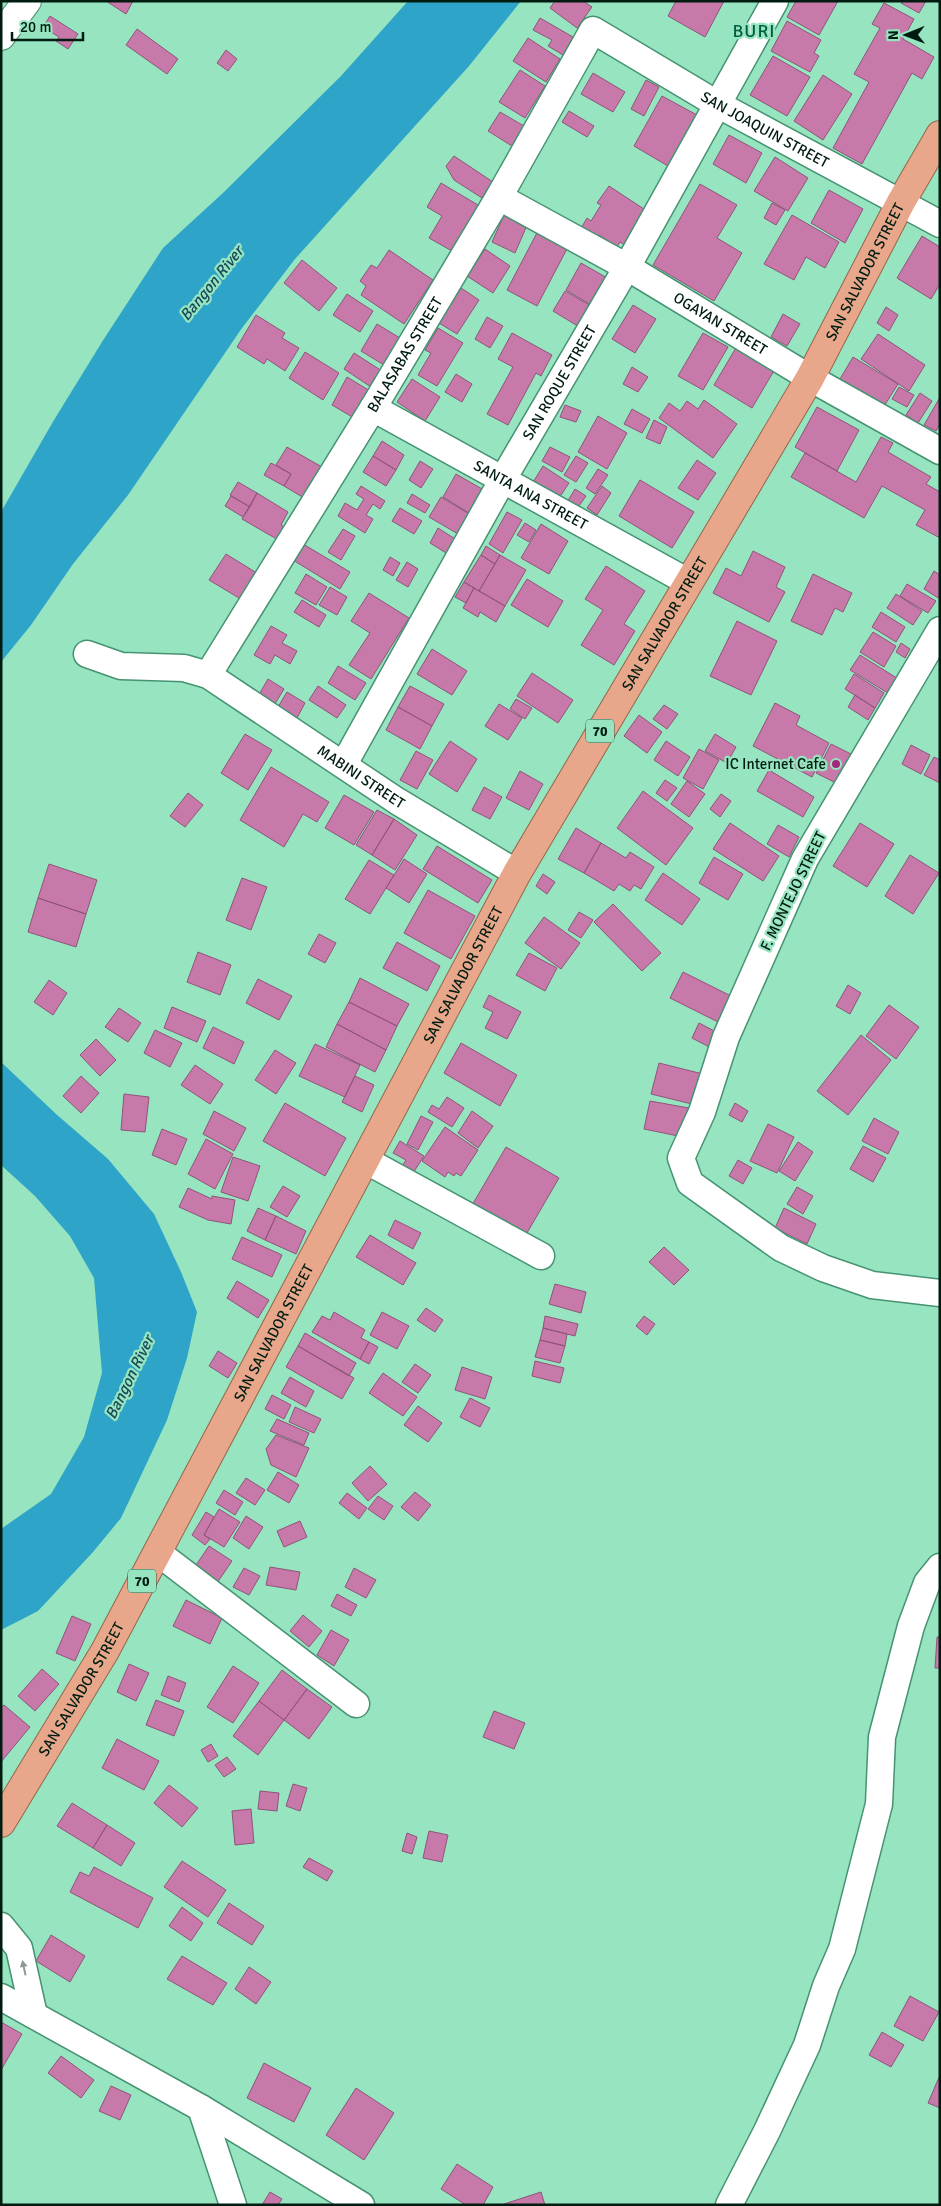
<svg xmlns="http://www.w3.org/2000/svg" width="941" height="2206" font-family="Signika,sans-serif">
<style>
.water{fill:#2da4c8}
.building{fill:#c779a9;stroke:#905479}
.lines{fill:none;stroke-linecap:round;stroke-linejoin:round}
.minor-casing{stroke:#469372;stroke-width:29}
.tertiary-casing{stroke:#469372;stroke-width:30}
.trunk-casing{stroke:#94674c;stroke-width:30}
.minor{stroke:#fff;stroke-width:26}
.tertiary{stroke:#fff;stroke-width:28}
.trunk{stroke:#e8a68a;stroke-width:28}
.oneway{fill:#8c9993}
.poi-dot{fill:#a2277c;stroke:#96e4c0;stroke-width:2}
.labels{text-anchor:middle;stroke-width:4.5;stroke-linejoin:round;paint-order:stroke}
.shield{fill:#96e4c0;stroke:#2d5845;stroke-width:1}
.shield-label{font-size:14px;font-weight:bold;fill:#001c10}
.street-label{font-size:15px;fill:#001c10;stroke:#96e4c0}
.poi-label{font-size:15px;fill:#001c10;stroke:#96e4c0;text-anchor:end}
.water-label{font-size:16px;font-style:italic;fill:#194959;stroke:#96e4c0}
.quarter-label{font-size:18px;letter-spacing:1px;fill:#005e40;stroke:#96e4c0}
</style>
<rect width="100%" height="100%" fill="#96e4c0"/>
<path class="water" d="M408,1H521L469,66L295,259L242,328L128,495L73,564L31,625L1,662V512L54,420L102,342L163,248L224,192L341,76Z
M1,1062L56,1114L108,1159L154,1214L181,1272L197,1312L187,1358L167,1420L121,1518L93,1552L38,1611L1,1630V1529L51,1494L84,1437L102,1373L94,1278L70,1236L35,1196L1,1165Z"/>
<path class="building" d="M106,1H133L126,14Z
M555,1H583L592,7L577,28L550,8Z
M676,1H724L705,37L668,16Z
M796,1H838L819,35L787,17Z
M902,1H926L919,13L901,3Z
M884,3L914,19L903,39L934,57L922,79L912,73L862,164L833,148L869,82L854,74L880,28L872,24Z
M50,16L78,34L68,49L56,41L59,37L43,27Z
M540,18L573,37L563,55L548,46L552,40L533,30Z
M787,21L821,40L814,53L819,56L810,72L771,51Z
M137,29L178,59L167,74L126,45Z
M528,38L560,59L546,82L513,61Z
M226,50L237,59L228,71L217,63Z
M773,56L810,77L787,116L750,95Z
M520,70L545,86L525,118L499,102Z
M593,73L625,92L613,112L581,94Z
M823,75L852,94L823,140L794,121Z
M646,80L659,87L644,116L631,109Z
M662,96L697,115L668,166L634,146Z
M569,111L594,126L587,137L562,122Z
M500,112L524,126L512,146L488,131Z
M729,135L762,153L746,183L713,164Z
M454,156L493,182L482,198L454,180L446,166Z
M775,157L808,178L788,211L754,191Z
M441,183L478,205L452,251L429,238L442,216L427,207Z
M700,184L737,205L717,238L742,253L714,301L653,265Z
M609,186L650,213L629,248L620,242L617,247L599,235L595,240L580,230L587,218L591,221L601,205L597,203Z
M829,190L863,209L845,243L811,223Z
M772,203L785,210L776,225L764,218Z
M505,213L528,223L515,253L492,242Z
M792,215L839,242L825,268L806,257L794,280L764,264Z
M539,229L569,245L537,306L507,290Z
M922,236L940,247V284L931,299L897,278Z
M485,249L510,266L493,293L467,276Z
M389,250L433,280L404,324L361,295L366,286L360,281L371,265L377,268Z
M302,260L337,288L319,311L284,283Z
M581,263L609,279L593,306L566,290Z
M461,288L479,300L457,334L439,323Z
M565,291L593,307L581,328L553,311Z
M347,294L373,311L360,332L333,315Z
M633,305L656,319L635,353L612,339Z
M886,307L898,315L889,331L877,323Z
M783,314L800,324L787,346L771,337Z
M256,315L285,333L282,338L299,348L285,371L267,359L264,364L237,347Z
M487,317L503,326L490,348L475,339Z
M377,324L400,338L384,365L361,351Z
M438,328L463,343L437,386L418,375L431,353L425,350Z
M512,333L552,355L541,376L536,373L508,425L487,414L513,367L498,359Z
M703,333L728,347L703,390L678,376Z
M878,334L925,365L909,391L861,359Z
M737,346L775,369L752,408L714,385Z
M305,352L339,373L323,400L289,378Z
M354,353L382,371L371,387L344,369Z
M853,357L898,384L881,411L837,384Z
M632,367L648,377L638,392L623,384Z
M456,374L472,384L462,402L445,392Z
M347,377L370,391L354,418L332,405Z
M412,379L440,397L425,421L397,402Z
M899,387L914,395L907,407L892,399Z
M920,393L932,401L918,423L906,415Z
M939,399L940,424L936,431L924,425Z
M704,400L737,424L713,458L659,418L669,403L680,411L687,401L698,409Z
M565,405L581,411L576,422L560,417Z
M817,407L859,430L837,471L795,447Z
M632,409L650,419L642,433L624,424Z
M598,416L627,433L607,469L578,452Z
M654,420L667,427L660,444L646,438Z
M881,437L893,443L888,452L931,477L926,484L940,492V538L916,525L925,510L882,486L864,518L791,477L805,453L856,482Z
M382,441L404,455L396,470L373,456Z
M287,447L322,467L304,498L284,486L291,474L276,465Z
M550,447L570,457L562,472L542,461Z
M373,456L396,470L386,486L363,472Z
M576,456L588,463L576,482L564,475Z
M697,460L716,473L698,500L678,488Z
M420,461L433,469L421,488L409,480Z
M271,463L291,474L284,486L264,475Z
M543,466L569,483L557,501L532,484Z
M598,469L608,475L595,494L586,488Z
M456,474L489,493L477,512L471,508L469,513L443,497Z
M640,480L694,512L672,548L619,516Z
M238,482L257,493L250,507L230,495Z
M361,486L385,501L380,509L373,504L366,515L373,519L365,533L338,516L345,503L357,510L364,499L356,494Z
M602,486L611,493L597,515L587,508Z
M575,489L586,496L576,510L566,504Z
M257,493L288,512L281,525L294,533L287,545L242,519Z
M412,494L430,505L425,513L407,503Z
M231,496L250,507L243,517L225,506Z
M441,497L476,518L465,538L429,517Z
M400,508L422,521L414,534L392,521Z
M507,512L522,520L503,553L489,544Z
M525,523L536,530L529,542L517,535Z
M541,524L568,541L549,574L521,558Z
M438,528L460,542L451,556L430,543Z
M343,529L355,536L341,560L328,552Z
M303,544L350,572L340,589L293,560Z
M486,546L500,555L495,564L481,555Z
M753,551L785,567L776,587L785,592L769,622L713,593L726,568L741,576Z
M226,554L260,575L244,601L209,580Z
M481,555L495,564L479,591L464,582Z
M500,555L526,570L505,606L479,591Z
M390,557L400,563L393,576L383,570Z
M407,562L418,569L408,587L396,580Z
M606,566L645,591L624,624L635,631L614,665L581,645L603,610L585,599Z
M934,571L940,575V599L924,589Z
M306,574L327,587L316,605L295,593Z
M813,574L852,593L843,612L835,608L822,635L791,621Z
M527,579L563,601L548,627L511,605Z
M464,582L474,588L466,603L455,597Z
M907,584L936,601L928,613L900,596Z
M330,587L347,597L337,615L319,605Z
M474,588L505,606L496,622L480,612L478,617L463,608Z
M369,593L409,618L371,679L349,665L370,633L351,621Z
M896,594L922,611L913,625L887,608Z
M302,600L326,615L319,627L294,612Z
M881,612L905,627L896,642L872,627Z
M737,621L777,641L751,695L710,676Z
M271,626L287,635L282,643L297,651L290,664L275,655L270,664L254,655Z
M873,632L896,646L884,667L860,652Z
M901,643L910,649L905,658L896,652Z
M432,649L467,671L452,695L417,674Z
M860,655L900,680L891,695L850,670Z
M338,666L366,683L355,700L328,683Z
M532,673L573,700L558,723L517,696Z
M854,674L884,693L875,708L845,689Z
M268,679L284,689L273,707L257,698Z
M318,686L346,705L337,718L309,700Z
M410,686L444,704L432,726L398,707Z
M287,692L305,703L297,718L278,707Z
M855,695L875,708L868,720L848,707Z
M516,699L532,708L525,719L510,709Z
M775,703L800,716L796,725L829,743L812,777L753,746Z
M499,704L522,718L508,740L485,726Z
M664,705L678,714L667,729L653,719Z
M398,707L432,726L420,749L386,730Z
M639,715L662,732L647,753L624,736Z
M245,734L272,750L248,790L221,773Z
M715,734L736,747L727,763L705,751Z
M450,741L477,759L457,792L429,774Z
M666,741L690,757L678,776L654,760Z
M831,744L853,755L838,784L816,773Z
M911,745L930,755L921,774L902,764Z
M699,749L719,760L703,789L683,778Z
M416,751L433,760L417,789L400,780Z
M934,757L940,760V783L924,775Z
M271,767L329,802L317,822L303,814L284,847L240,820Z
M769,770L814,797L803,817L757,791Z
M520,771L543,784L529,810L506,798Z
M665,780L677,788L667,801L656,793Z
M687,781L705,794L689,817L671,804Z
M484,787L502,797L490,819L472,810Z
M643,791L693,828L666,865L617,828Z
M188,793L203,805L185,827L170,816Z
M721,794L731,801L720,817L710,809Z
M344,795L374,812L354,845L325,828Z
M377,810L394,819L372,855L356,845Z
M394,819L417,835L395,870L372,855Z
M730,823L779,856L763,881L713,849Z
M860,823L894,844L867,887L833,866Z
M778,825L799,837L789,857L767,844Z
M576,828L601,843L584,873L558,859Z
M601,843L626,858L630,852L654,867L641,889L634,885L630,891L619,884L614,891L584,873Z
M437,846L492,880L478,903L423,869Z
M910,855L939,873L913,914L885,896Z
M714,857L743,874L728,900L699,883Z
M404,859L427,874L409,903L386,888Z
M369,860L394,875L370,914L345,899Z
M49,864L97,880L86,914L38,898Z
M663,873L700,899L682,925L645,900Z
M543,874L555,882L547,894L536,886Z
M242,878L267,887L251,930L226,920Z
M428,890L475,916L451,959L404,933Z
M38,898L86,914L76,947L28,932Z
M613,904L661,953L642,971L594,922Z
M579,912L593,920L581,938L568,930Z
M544,917L580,943L561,969L525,943Z
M319,934L336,943L325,963L308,954Z
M397,942L440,966L427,991L383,968Z
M198,952L231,965L220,995L187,982Z
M529,953L557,968L545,991L516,975Z
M683,972L735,998L722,1024L670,998Z
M360,978L409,1004L397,1026L349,1002Z
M258,979L292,996L279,1020L246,1003Z
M49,980L67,993L53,1015L34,1002Z
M848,985L861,993L850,1014L836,1006Z
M489,995L521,1012L507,1039L485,1028L493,1012L483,1007Z
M349,1002L397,1026L386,1050L337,1024Z
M889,1005L919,1027L896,1059L866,1036Z
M172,1007L206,1021L197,1042L164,1028Z
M119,1008L141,1023L128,1042L105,1027Z
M699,1023L722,1035L715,1050L692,1038Z
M337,1024L386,1050L375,1072L326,1047Z
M213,1027L244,1042L234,1064L203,1048Z
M155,1030L182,1043L170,1067L144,1053Z
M861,1035L891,1060L848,1115L817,1091Z
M96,1039L116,1060L100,1076L80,1055Z
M461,1043L517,1075L500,1106L444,1073Z
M315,1044L360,1065L345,1097L299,1076Z
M275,1050L296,1063L276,1094L255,1080Z
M659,1063L707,1075L700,1106L651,1094Z
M195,1065L223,1084L210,1104L181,1085Z
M81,1076L99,1093L81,1113L63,1096Z
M355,1076L374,1085L362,1112L342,1102Z
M124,1094L149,1097L145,1132L121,1130Z
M447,1097L464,1108L452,1127L428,1112L432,1105L439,1109Z
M650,1101L689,1108L683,1137L644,1129Z
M285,1103L346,1138L325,1176L263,1141Z
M735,1103L748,1111L742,1122L729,1115Z
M214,1111L246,1128L234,1151L203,1134Z
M472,1111L493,1126L478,1148L458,1133Z
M421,1116L433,1122L418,1150L407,1144Z
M874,1118L899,1132L888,1154L862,1141Z
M768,1124L794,1137L777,1173L750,1161Z
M445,1127L478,1150L461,1176L456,1173L454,1176L448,1172L445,1177L422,1161Z
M162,1129L187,1139L176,1165L152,1155Z
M206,1139L233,1154L215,1189L188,1174Z
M400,1141L424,1156L408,1181L397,1174L406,1160L393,1153Z
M798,1142L813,1152L795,1181L779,1171Z
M863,1146L886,1158L873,1182L850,1169Z
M506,1147L559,1178L524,1238L471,1207Z
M233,1157L260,1166L248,1201L221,1192Z
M738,1160L752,1168L743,1184L729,1176Z
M283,1186L300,1196L287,1217L270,1207Z
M797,1187L813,1196L803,1214L787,1204Z
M188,1188L212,1199V1196L235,1200L231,1224L208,1220L179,1207Z
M258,1208L276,1216L265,1240L247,1231Z
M784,1208L816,1224L807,1244L775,1228Z
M276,1216L306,1231L296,1254L265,1240Z
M395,1220L421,1233L413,1249L388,1235Z
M370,1235L416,1263L403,1285L356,1257Z
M242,1237L282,1255L272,1277L232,1259Z
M664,1247L689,1270L674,1285L649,1262Z
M237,1281L269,1300L258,1318L227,1298Z
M555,1284L586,1292L581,1313L549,1304Z
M426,1308L443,1320L435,1332L417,1320Z
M334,1312L365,1330L361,1338L369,1342L360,1359L312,1332L322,1316L330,1320Z
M382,1312L409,1326L397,1349L370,1335Z
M545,1316L578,1324L575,1336L543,1328Z
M644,1316L655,1324L647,1335L636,1326Z
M543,1328L567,1334L565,1346L540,1340Z
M305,1333L356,1363L349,1376L298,1346Z
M540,1340L565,1346L560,1363L535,1357Z
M369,1342L378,1347L369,1364L360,1359Z
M298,1346L354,1378L342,1399L286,1367Z
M218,1351L237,1363L228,1378L209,1366Z
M535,1361L564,1368L560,1383L532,1376Z
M415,1364L431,1375L418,1393L402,1382Z
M462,1367L492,1377L485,1399L455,1390Z
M383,1373L417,1397L403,1416L369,1393Z
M290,1377L314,1391L306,1407L281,1393Z
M272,1395L291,1405L284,1419L265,1409Z
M470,1398L490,1408L480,1427L460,1417Z
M418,1406L442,1423L428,1442L404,1425Z
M295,1407L321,1419L314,1433L289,1422Z
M277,1419L309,1433L304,1445L270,1431Z
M276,1435L309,1448L296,1477L271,1465L266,1449Z
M370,1466L387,1484L368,1501L352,1483Z
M278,1472L299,1485L289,1503L267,1490Z
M246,1478L265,1490L255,1505L236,1493Z
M224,1490L243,1502L235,1515L216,1503Z
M415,1492L431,1505L418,1521L401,1507Z
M347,1493L367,1508L359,1519L339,1503Z
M378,1496L393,1506L384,1520L368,1509Z
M219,1509L240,1522L224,1547L204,1535Z
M206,1512L214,1517L204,1535L210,1539L205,1545L192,1535Z
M246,1516L263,1527L249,1549L233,1538Z
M300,1521L307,1537L284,1547L277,1531Z
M209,1546L232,1561L217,1583L194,1568Z
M270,1567L300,1572L296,1590L266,1585Z
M244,1568L260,1576L249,1595L233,1587Z
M354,1568L376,1580L366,1598L345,1587Z
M337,1594L357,1605L351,1616L331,1606Z
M186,1600L222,1618L210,1644L173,1626Z
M303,1615L322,1631L309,1647L290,1631Z
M72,1616L91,1624L75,1661L56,1653Z
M331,1630L349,1640L334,1666L317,1655Z
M937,1637H940V1668H935Z
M129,1664L149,1673L136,1701L117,1692Z
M233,1666L259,1683L233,1723L207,1707Z
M42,1669L59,1684L35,1711L18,1696Z
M282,1670L307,1689L284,1720L259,1701Z
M168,1676L186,1683L179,1702L161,1695Z
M307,1689L332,1707L309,1739L284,1720Z
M156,1700L184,1711L174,1736L146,1725Z
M259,1701L284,1720L258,1755L233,1736Z
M4,1705L30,1727L1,1762V1708Z
M494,1711L525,1723L514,1749L483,1737Z
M117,1739L159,1761L144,1790L102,1768Z
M211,1744L218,1756L208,1762L201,1750Z
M227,1757L236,1769L224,1777L215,1765Z
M293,1784L307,1788L300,1811L286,1806Z
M169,1785L198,1808L182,1827L154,1803Z
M260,1791L279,1793L277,1811L258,1809Z
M72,1803L107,1825L93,1848L57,1826Z
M251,1809L254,1843L235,1845L232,1811Z
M107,1825L135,1843L121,1866L93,1848Z
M429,1831L448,1835L442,1862L423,1858Z
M407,1833L417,1837L412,1854L402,1851Z
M309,1858L333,1871L327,1881L303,1867Z
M182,1861L226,1890L208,1917L164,1887Z
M94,1867L153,1898L138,1928L70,1892L80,1872L89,1876Z
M229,1903L264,1926L252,1945L217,1923Z
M182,1907L203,1923L191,1941L169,1926Z
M51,1935L85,1956L70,1982L36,1961Z
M182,1956L227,1983L213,2005L167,1979Z
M249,1967L271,1982L256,2004L235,1989Z
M910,1996L939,2012L923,2041L894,2026Z
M1,2022L22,2034L1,2070Z
M882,2032L904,2045L891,2067L869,2055Z
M61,2056L94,2080L81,2098L48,2073Z
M264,2063L311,2088L294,2122L247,2098Z
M940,2075V2108L928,2103Z
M111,2086L131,2095L120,2120L99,2111Z
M356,2088L394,2113L364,2160L326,2135Z
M457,2164L493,2187L483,2205H466L441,2189Z
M270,2192L282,2199L278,2205H262Z
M541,2192L545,2205H501Z"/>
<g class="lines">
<g class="minor-casing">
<g id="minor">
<path id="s1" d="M499,197L627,267L810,378L940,451"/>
<path id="s2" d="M373,408L688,582"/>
<path d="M940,630L805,859L726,1037L702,1112L681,1158L690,1183L781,1248L823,1268L872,1285L940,1293"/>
<path id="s3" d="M87,654L121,666L184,668L208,675L397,801L517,873"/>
<path id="s4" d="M208,675L373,408L499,197L593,30L717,104L940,224"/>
<path id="s5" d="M344,764L503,479L627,267L775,1"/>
<path d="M365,1160L541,1256"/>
<path d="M157,1552L356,1704"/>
<path d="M1,1926L19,1948L34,2015"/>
<path d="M1,1997L201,2108L233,2205"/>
<path d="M201,2108L361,2205"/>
<path d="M729,2205L767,2131L807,2045L826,1986L842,1949L879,1804L882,1737L911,1626L927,1583L940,1567"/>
</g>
</g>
<g class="tertiary-casing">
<path id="tertiary" d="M1,36L27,1"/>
</g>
<g class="trunk-casing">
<g id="trunk">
<path id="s6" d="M1,1823L105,1651L517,873L810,378L901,202L940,135"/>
</g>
</g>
<use href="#minor" class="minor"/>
<use href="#tertiary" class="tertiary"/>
<use href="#trunk" class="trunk"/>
</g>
<defs><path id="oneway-solid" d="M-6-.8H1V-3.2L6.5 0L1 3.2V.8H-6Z" transform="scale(1.25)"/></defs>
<use class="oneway" href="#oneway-solid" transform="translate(24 1968) rotate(-102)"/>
<circle class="poi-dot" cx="836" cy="764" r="5"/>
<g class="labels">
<g class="shield">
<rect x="586" y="719.5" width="28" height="23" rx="4"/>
<rect x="128" y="1569.5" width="28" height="23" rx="4"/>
</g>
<g class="shield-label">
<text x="600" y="736">70</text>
<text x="142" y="1586">70</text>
</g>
<g class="street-label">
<text dy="5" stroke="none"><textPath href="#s4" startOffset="950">SAN JOAQUIN STREET</textPath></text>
<text dy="5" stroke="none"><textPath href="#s6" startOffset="1776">SAN SALVADOR STREET</textPath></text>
<text dy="5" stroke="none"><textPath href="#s1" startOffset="255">OGAYAN STREET</textPath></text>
<text dy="5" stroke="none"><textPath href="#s4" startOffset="376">BALASABAS STREET</textPath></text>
<text dy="5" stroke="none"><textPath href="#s5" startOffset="438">SAN ROQUE STREET</textPath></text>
<text dy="5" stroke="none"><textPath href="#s2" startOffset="180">SANTA ANA STREET</textPath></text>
<text dy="5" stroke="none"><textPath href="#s6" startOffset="1371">SAN SALVADOR STREET</textPath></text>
<text dy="5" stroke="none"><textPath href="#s3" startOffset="308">MABINI STREET</textPath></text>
<text transform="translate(793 891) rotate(-64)" y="5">F. MONTEJO STREET</text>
<text dy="5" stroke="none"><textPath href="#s6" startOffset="966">SAN SALVADOR STREET</textPath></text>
<text dy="5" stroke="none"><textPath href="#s6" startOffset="561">SAN SALVADOR STREET</textPath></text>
<text dy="5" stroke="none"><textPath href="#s6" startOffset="156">SAN SALVADOR STREET</textPath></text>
</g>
<g class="poi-label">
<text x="826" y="769">IC Internet Cafe</text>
</g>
<g class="water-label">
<text transform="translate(211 283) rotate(-51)" y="6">Bangon River</text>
<text transform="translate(129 1377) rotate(-64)" y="6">Bangon River</text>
</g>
<g class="quarter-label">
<text x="754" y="37">BURI</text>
</g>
</g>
<rect width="941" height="2206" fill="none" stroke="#001c10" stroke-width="5"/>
<g transform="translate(906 35) rotate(269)" stroke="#96e4c0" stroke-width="4" paint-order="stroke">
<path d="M0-4L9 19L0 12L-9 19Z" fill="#001c10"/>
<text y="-8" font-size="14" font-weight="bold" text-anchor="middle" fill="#001c10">N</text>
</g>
<path d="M12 32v8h71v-8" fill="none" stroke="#001c10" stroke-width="2.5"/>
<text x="20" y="32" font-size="15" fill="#001c10" stroke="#96e4c0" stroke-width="4" paint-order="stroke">20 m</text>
</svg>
